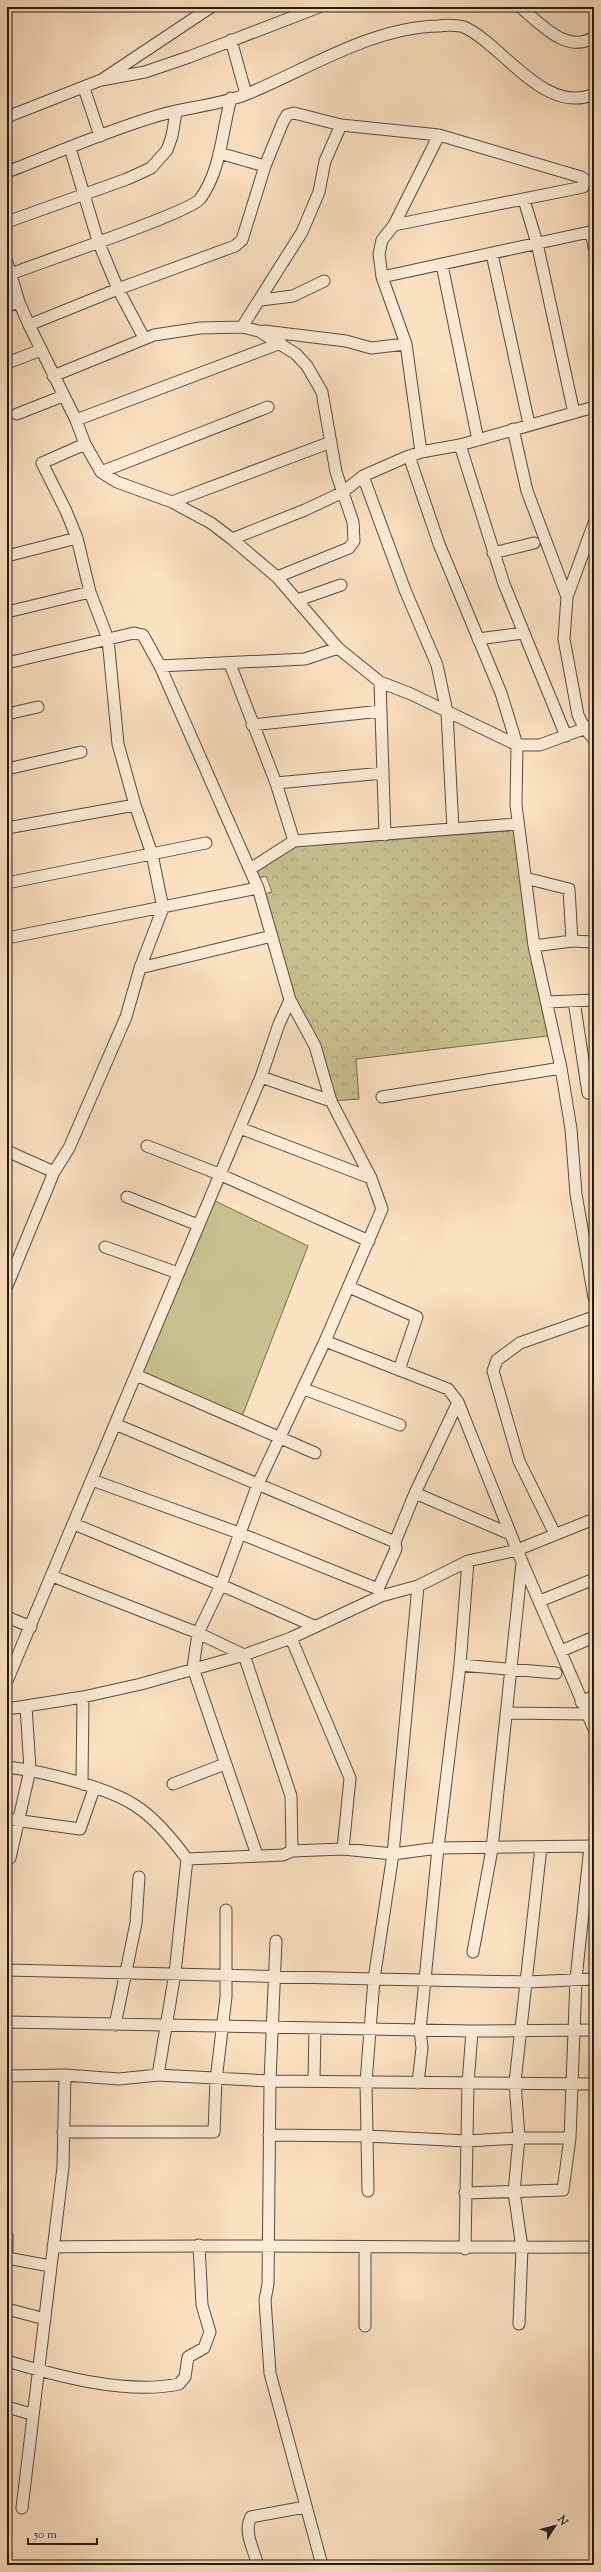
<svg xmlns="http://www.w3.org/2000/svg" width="601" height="2572" font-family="'Sorts Mill Goudy',serif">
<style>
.forest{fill:url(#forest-crowns);stroke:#766e50}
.pitch{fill:#c6c18e;stroke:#766e50}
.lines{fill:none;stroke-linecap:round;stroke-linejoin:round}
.minor-casing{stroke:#5a4d3d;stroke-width:13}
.minor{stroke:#fcecd7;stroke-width:11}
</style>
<defs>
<pattern id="forest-crowns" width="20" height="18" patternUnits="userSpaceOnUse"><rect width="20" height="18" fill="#c6c18e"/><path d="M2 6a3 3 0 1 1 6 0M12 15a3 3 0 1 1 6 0" fill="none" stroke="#aaa579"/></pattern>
</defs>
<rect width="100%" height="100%" fill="#fbe2c1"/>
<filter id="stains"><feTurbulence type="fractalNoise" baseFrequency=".005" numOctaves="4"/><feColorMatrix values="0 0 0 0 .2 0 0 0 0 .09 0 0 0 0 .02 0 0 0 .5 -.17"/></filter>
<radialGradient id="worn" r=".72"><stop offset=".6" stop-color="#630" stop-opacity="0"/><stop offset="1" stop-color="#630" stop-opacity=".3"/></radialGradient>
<path class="forest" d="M518,824L555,1035L356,1059L359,1099L331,1101L325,1076L290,1000L260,895L272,892L266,876L254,879L250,869L294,841Z"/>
<path class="pitch" d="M209,1198L308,1246L241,1419L136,1375Z"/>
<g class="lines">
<g class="minor-casing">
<path id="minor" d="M520,7C540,23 567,55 594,37
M231,40L246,94
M103,79L211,7
M84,88L100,136
M7,117L101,80L145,72L189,57L319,7
M70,148L98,241L118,289L144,338
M219,153L265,166
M7,172C57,153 108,130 160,115C188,107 220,105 247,94C308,69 372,27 439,26C446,25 458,25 464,27C502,44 545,116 594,94
M524,200L537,243L574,413
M7,222L127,179L151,168L167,150L172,136L176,112
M591,232L594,247
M492,254L529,424
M7,262L19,302L29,325L76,420L85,444L101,472L117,482L172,502L211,523L232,539L277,577L338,648L380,682L411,694L517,745H540L594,725
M442,265L478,440
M11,274C38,263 189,213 200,199C221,171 222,131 231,98
M382,277L594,231
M261,300L293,296L324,281
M7,306L19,302
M29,325L118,289L235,246L242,240L265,166L283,122L287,115L294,113L341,125L439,135L581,177L585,180L583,187L394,225
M242,327L302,232L319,192L325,161L341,125
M264,331L346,341L371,348L406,344
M7,363L41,350
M53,376L154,335L200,328L242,327L259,331L296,354L307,366L322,392L336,472L353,522L354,541L349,548L277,577
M17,414L63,396
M76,420L281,343
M513,429L527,491L567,597
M460,445L504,584L566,736
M421,452L406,344L382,277L379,254L382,240L394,225L439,135
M409,456L439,544L501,693L517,745L516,805L534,946L561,1068L571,1129L576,1194L594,1298
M101,472L268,407
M363,476L405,590L437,665L447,712L453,829
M172,502L331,442
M594,523L567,597L564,639L578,715L585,729L594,739
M232,539L305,510L343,492L363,476L404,458L421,452L460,445L594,407
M493,553L534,543
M7,556L77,538
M298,600L341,585
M7,612L90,592
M478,639L523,633
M7,663L134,633L143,635L160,666L258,888L290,1000L279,1024L261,1077L7,1681
M230,664L276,783L294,841L250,869
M160,666L305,659L338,648
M380,682L385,835
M7,714L38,707
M252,725L381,711
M7,769L81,752
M276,783L383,773
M7,828L135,805
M294,841L518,824
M525,878L569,889L572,941
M7,883L206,843
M7,938L258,888
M534,946L572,941L594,942
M140,968L272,936
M574,1001L588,1093H594
M547,1002L594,1000
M261,1077L331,1101
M382,1097L561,1068
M240,1128L371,1178
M147,1146L219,1174L369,1241
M7,1151L54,1172
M127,1197L198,1225
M105,1247L178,1273
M7,1286L54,1172L69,1148L126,1017L140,968L163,908L152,854L135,805L118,744L108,639L90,592L77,538L66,511L42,463L85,444
M349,1287L417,1317L399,1370
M325,1341L448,1389L458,1402L517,1550L594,1729
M136,1375L315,1453
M304,1389L400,1425
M115,1424L395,1542L396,1549L378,1589L381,1596
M92,1480L239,1533L378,1589
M415,1493L510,1534
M74,1524L221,1585L314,1626
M555,1534L519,1461L493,1371L497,1360L520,1343L594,1317
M395,1542L415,1493L458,1402
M52,1576L198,1633L244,1655L291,1796L292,1851
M540,1601L594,1579
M7,1617L31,1627
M291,1638L350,1778L343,1849
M561,1651L594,1637
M460,1665L556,1673
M581,1702L594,1696
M7,1709L83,1697L141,1684L244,1655L291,1638L381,1596L418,1586L468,1561L517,1550L594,1519
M507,1713L588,1714
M7,1767C41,1771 108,1787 136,1806C156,1819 173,1840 187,1859L175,1973L158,2075
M82,1784L83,1697
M173,1784L225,1764
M7,1819L80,1829L94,1789
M257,1855L193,1668L198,1633L221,1585L258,1484L325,1341L382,1209L371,1178L331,1101L315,1046L290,1000
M10,1858L30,1770L26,1706
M187,1859L283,1855L292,1851L343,1849L393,1854L438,1848L594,1846
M276,1941L270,2081L268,2284L265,2300L270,2373L322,2565
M473,1952L492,1849L522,1563
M7,1970L374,1979L528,1982L594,1979
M7,2022L472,2031L594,2030
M115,2025L136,1923L139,1877
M7,2076L65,2075L119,2079L158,2075L270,2081L594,2084
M314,2081L315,2028
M418,2083L422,2048L420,2030L438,1848L460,1665L468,1561
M63,2132H214L216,2080L226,1997V1910
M269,2135L367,2136L467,2141L519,2138H570
M368,2191L366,2082L374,1979L393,1854L418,1586
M465,2193L563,2190L570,2138L576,1979L590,1846
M7,2236V2258
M53,2247C233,2244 414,2248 594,2247
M365,2247V2326
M465,2249L468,2084L472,2031
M7,2258L50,2266
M7,2309L45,2319
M519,2324L522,2248L514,2192L519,2138L515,2082L541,1847
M7,2361C57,2376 127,2395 179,2384L185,2377L188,2357L204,2348L210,2332L202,2305L199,2245
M7,2407L31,2414
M22,2508L63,2167L65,2075
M258,2565C254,2551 243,2531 251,2517L305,2507"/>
</g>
<use href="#minor" class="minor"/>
</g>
<rect width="601" height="2572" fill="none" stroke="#fbe2c1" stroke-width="24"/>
<rect x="8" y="8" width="585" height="2556" fill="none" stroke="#251b11" stroke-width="2"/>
<rect x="12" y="12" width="577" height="2548" fill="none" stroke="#251b11"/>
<g transform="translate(555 2526) rotate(54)" stroke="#fcecd7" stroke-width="3" paint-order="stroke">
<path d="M0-3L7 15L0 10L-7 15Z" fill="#251b11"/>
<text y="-6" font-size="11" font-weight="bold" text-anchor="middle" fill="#251b11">N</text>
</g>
<path d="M28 2538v6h69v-6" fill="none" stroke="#251b11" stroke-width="2"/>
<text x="34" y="2538" font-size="12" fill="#251b11" stroke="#fcecd7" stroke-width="3" paint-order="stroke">50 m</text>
<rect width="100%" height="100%" filter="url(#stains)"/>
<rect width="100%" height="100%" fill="url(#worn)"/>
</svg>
